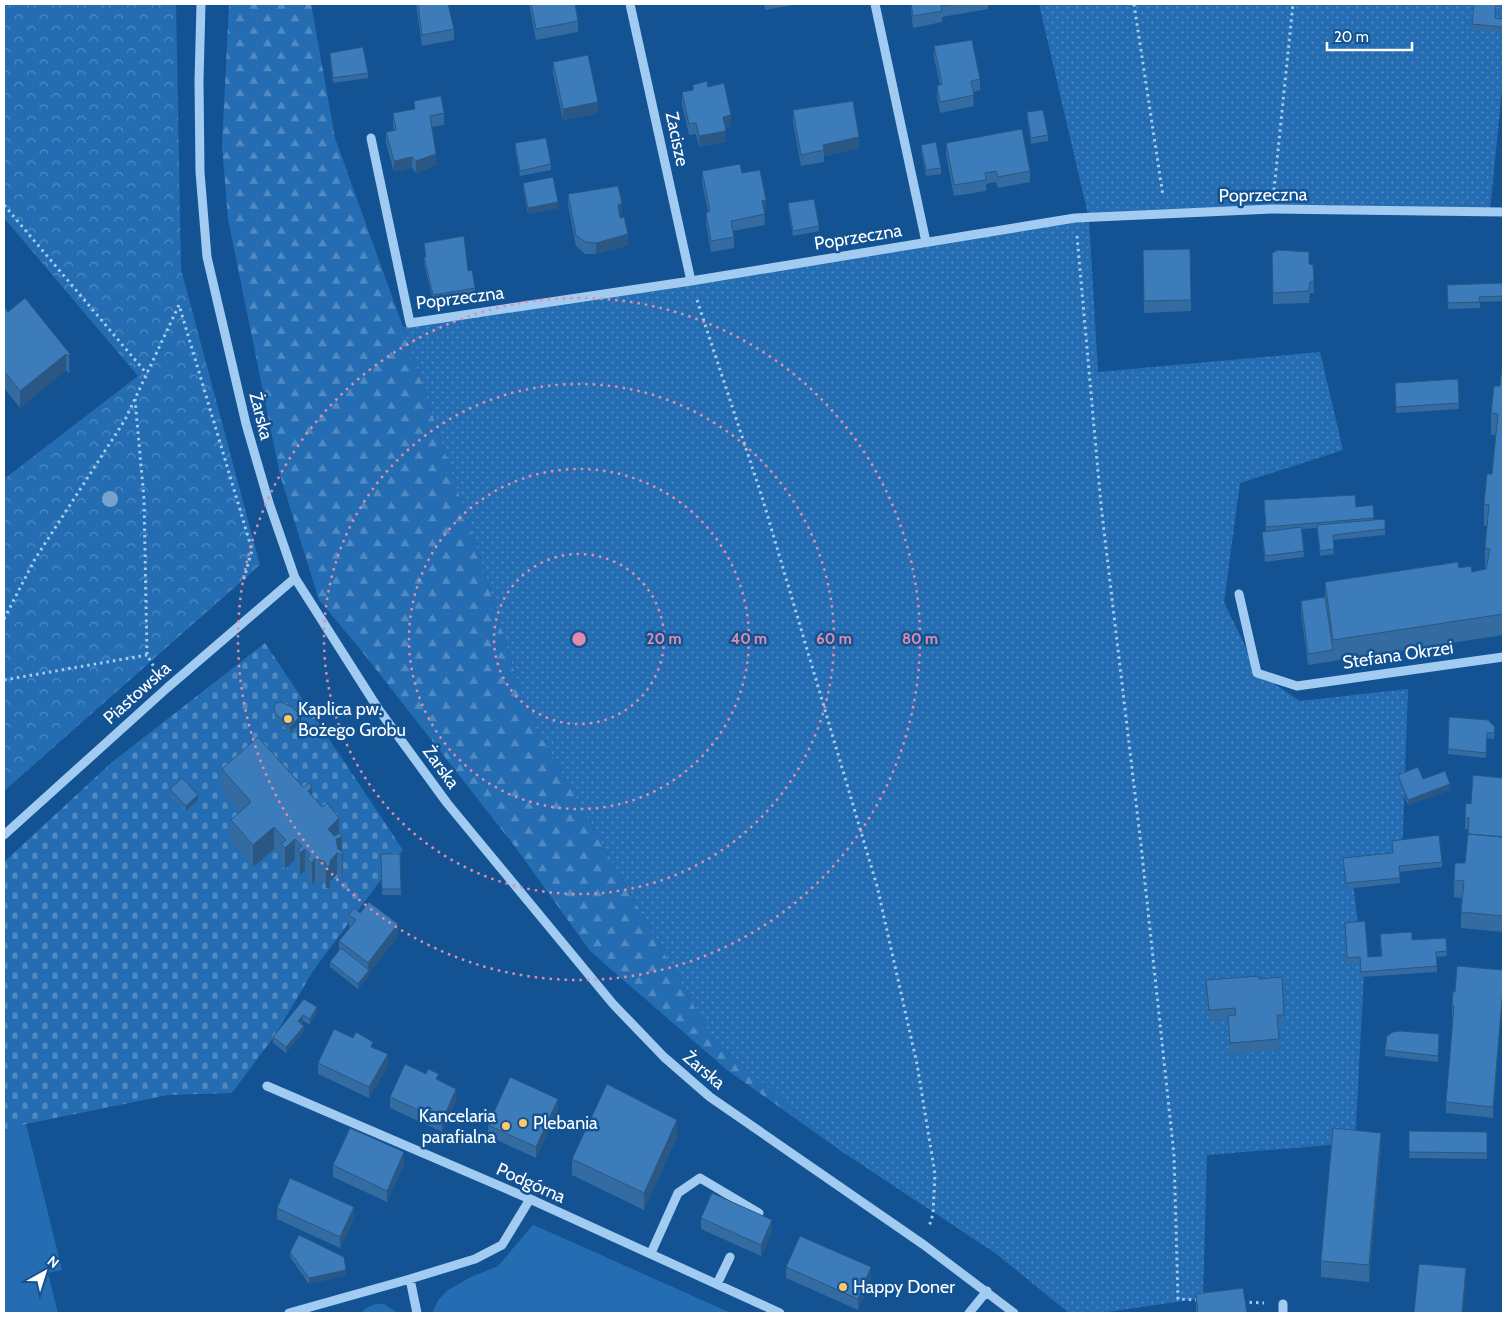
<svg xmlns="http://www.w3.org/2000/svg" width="1507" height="1317" font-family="Cabin,sans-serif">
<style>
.grass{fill:#256db2}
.forest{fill:url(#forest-firs)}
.cemetery{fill:url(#cemetery-stones)}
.park{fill:url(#park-crowns)}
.garden{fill:url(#garden-dots)}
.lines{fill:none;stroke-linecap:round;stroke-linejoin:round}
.path{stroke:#a2cbf2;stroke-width:3;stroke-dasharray:2.5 4;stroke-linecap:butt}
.minor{stroke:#a2cbf2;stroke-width:9}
.tree{fill:#77a2cd}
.wall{fill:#346ba1}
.shaded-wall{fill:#2a5783}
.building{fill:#3c7cbb;stroke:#2a5783}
.ring{fill:none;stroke:#e08cad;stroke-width:2.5;stroke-dasharray:2.5 5}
.poi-dot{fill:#ffc962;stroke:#135393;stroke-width:2}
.labels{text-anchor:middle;stroke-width:5;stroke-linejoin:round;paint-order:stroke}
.street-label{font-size:18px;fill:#fff;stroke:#135393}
.poi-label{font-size:18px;fill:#fff;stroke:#135393;text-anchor:start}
.centre{fill:#e08cad;stroke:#135393;stroke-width:2.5}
.ring-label{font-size:15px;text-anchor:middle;font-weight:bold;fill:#e08cad;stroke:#135393;stroke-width:5;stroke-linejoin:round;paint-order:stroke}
</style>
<defs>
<pattern id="forest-firs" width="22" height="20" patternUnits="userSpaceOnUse" patternTransform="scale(1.25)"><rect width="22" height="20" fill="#256db2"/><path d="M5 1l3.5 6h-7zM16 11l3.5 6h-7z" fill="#518ac1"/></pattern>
<pattern id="cemetery-stones" width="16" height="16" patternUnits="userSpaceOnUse" patternTransform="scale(1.25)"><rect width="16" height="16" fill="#256db2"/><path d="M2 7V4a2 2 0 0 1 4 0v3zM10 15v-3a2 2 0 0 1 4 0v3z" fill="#518ac1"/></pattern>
<pattern id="park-crowns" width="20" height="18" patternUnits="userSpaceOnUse" patternTransform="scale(1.25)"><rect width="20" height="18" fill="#256db2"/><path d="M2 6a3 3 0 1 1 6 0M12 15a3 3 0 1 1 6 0" fill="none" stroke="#518ac1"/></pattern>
<pattern id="garden-dots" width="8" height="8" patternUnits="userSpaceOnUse" patternTransform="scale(1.25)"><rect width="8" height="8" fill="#256db2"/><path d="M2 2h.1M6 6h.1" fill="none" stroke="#518ac1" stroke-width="1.8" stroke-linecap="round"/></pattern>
</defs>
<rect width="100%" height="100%" fill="#135393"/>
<path class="grass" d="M26,1124L62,1270L48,1273L58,1313H4V1131Z
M533,1225L536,1226L731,1313H432L439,1299L448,1290L471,1277L498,1266Z
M376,1304H384L398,1313H361L366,1308Z"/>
<path class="forest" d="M229,4H311L335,138L403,327L480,556L525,708L714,1041L841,1151L727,1070L590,951L516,848L360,649L319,600L280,475L228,219L222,146Z"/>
<path class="cemetery" d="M265,643L403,850L313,971L276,1034L232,1093L168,1095L26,1124L4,1131V862L111,763Z"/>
<path class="park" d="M4,4H176L181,269L260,565L4,791V479L138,376L4,218Z"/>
<path class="garden" d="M1039,4H1503V80L1490,210L1426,213L1326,205L1089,219L1098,372L1320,352L1343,450L1240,483L1224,602L1258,673L1300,701L1408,689L1402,858L1351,866L1364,972L1355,1143L1207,1155L1203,1298L1101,1313H1069L995,1253L841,1151L714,1041L525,708L480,556L403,327L1089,219Z"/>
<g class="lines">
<path class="path" d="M1134,4L1163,196
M1274,190L1293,4
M4,205L147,374
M1077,236L1101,505L1141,845L1174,1155L1178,1299L1199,1300
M697,300L762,497L877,886L917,1064L935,1174L933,1214L929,1227
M135,399L144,499L147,655L157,672
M4,619L35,559L125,420L179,305L252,550L243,582
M4,680L147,655
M1243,1302L1264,1303"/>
<path class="minor" d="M201,4L199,81L200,172L207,257L246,424L269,503L295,578L379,710L447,803L613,1004L664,1057L710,1097L924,1245L1014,1313
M630,4L691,281
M875,4L926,242
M371,138L410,323L691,281L1075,218L1272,209L1503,212
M1239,594L1257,673L1297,686L1503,657
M4,835L167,688L295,578
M267,1086L530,1199L780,1313
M651,1253L678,1193L700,1178L759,1213
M410,1279L475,1259L502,1245L530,1199
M717,1284L730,1257
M1283,1304V1313
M289,1313L410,1279L417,1313
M969,1313L987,1291"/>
</g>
<circle class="tree" cx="110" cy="499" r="8"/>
<path class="wall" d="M416,4H448L454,29V40L422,46Z
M529,4H576H575L578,21V32L536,40Z
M764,4H799L765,10Z
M911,4H988V9L942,17V22L913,28L911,11Z
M1497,9L1496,18L1503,19V32L1472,30V24Z
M934,46L980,79V90L973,92L974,106L940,113L937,97V86L940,85L934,58Z
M330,53L368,73V78L333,83L330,59Z
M553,62L598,113L563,120L553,73Z
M693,85L731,126L725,128L726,142L699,147L696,134L689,135L682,104V92L693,90Z
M414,101L444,113V125L432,127L436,165L416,173L412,168L394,172L386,143V132L394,131L393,124V113L414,109Z
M793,110L859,148L824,156V162L801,166L793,122Z
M1027,112L1048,135V141L1031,144L1027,118Z
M515,143L551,164V170L520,176L515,149Z
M946,143L1030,171V182L998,188L996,182L986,184V191L954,196L946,155Z
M921,145L941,168V174L926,176L921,150Z
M702,171L742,173L766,211H764L765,225L733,231L734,237V248L711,252L706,224V213L708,212L702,182Z
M523,183L558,208L528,214L523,188Z
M568,194L622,214L620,215L628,245L596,254H585L576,246L568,205Z
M788,203L819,226V231L793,236L788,209Z
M424,243L468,271L475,288V293L433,301L424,263V257H426Z
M1143,250L1191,300V311L1144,313Z
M1272,253L1309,264L1313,265L1314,293H1310L1309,303L1273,304Z
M1503,283V301L1480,302V308L1448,309L1447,291Z
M4,307L8,312L70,354V371L69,373L66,370L20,408L4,388Z
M1503,355V635L1308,665L1301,613V601L1325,597V582L1459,568L1472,572L1485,569V548L1487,526H1484V504L1492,474L1496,435H1491V413L1500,386Z
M1458,379L1459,409L1396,413L1395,383Z
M1373,505L1374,520L1385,529V535L1333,540L1334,554L1320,556L1317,528L1302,529L1304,557L1265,562L1262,538V532H1266L1264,506L1356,507Z
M274,706L301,721L290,733L275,718Z
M1495,727L1494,739L1487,738L1486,758L1448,754V749Z
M222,769L312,796L339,834L343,873L342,876L337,874L330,882V888H326L325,883L315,880L312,885L307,882V874L305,871L300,875L298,871V863L295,860L285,869L281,866V857L274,849L253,867L231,842V820L241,812L222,791Z
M1398,775L1423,779L1450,790L1408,805L1398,780Z
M1503,778V932L1461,928V912L1462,898L1454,897V880L1465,863L1468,829H1465V818L1471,804Z
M170,789L198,800L186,811L170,795Z
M1392,841L1442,862V867L1399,872L1400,883L1346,889L1343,858L1392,853Z
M381,854H400L401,895H382Z
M360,913L398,936L369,973V976L358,989L330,967V962L339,950V941L350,927L349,926V915Z
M1345,923L1368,957L1381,956L1380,934L1412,940L1446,938L1447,956L1437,957V972L1361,977L1360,963L1347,964Z
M1503,970L1493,1118L1446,1113V1102L1453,1017H1452V1006L1455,992Z
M1259,979L1284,1015V1026H1278L1279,1050L1230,1054L1228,1019L1209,1021L1206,992V980Z
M304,999L317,1013L310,1025L303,1021L301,1023L304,1031L286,1053L273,1043V1037Z
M353,1038L373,1048L388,1066L369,1098L318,1074V1063Z
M1439,1040L1438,1062L1385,1056V1050Z
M439,1081L456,1100L442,1132L390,1108V1097Z
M558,1110L536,1158L488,1136V1125Z
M1409,1131L1487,1153V1159L1409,1158Z
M677,1137L644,1210L572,1175V1159Z
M1381,1149L1369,1282L1321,1277V1261Z
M404,1164L387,1202L333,1177V1165Z
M277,1208L354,1219L340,1248L277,1219Z
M701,1218L772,1232L761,1256L701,1229Z
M290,1252L346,1275L309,1284L290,1257Z
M786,1267L871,1279L858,1310L786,1278Z
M1196,1294L1247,1313H1196Z"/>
<path class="shaded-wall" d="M598,102V113L563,120V109Z
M731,115V126L723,128V117Z
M726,131V142L699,147V136Z
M859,137V148L824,156L823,145Z
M436,154V165L416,173V161Z
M412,157V168L394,172V161Z
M766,200V211L762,212V201Z
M558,202V208L528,214V208Z
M622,203V214L618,216V205Z
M628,234V245L596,254V243Z
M66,354V370L20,408V391Z
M70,354V371L69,373V356Z
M301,715V721L290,733V727Z
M1450,784V790L1408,805V800Z
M312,787V808L308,791Z
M198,795V800L186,811V806Z
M339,818V838L342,837V855L337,853V874L330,882V888H326V867L330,861L328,829Z
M274,827V849L253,867V845Z
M295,839V860L285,869V848Z
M305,849V871L300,875V853Z
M343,852V873L342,876V855Z
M315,858V880L312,885V863Z
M398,924V936L369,973V976L358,989V984L368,972V963Z
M1503,988V999L1493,1118V1107Z
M317,1007V1013L310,1025V1019Z
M303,1015V1021L298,1026V1021Z
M304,1026V1031L286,1053V1047Z
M388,1054V1066L369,1098V1087Z
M456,1089V1100L442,1132V1121Z
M558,1099V1110L536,1158V1147Z
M677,1120V1137L644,1210V1193Z
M1381,1133V1149L1369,1282V1265Z
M404,1152V1164L387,1202V1191Z
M354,1207V1219L340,1248V1237Z
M772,1220V1232L761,1256V1245Z
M871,1267V1279L858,1310V1299Z
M1466,1268V1285L1463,1313H1462Z
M346,1270V1275L309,1284V1278Z"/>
<path class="building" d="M418,4H448L454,29L422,35Z
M531,4H575L578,21L536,29Z
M911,4H956L941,6L942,11L913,16Z
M1474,4H1496L1495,18L1503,19V27L1472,24Z
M972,40L980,79L971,81L974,95L940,102L937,86L942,84L934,46Z
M363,47L368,73L333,78L330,53Z
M588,55L598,102L563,109L553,62Z
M707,81L708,87L724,83L731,115L723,117L726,131L699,136L696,123L689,124L682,92L693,90V85Z
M441,96L444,113L430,116L436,154L416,161L412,157L394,161L386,132L396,130L393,113L415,109L414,101Z
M853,101L859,137L823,145L824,150L801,155L793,110Z
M1043,110L1048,135L1031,138L1027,112Z
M1022,129L1030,171L998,177L996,171L985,173L986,180L954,185L946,143Z
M546,138L551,164L520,171L515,143Z
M936,142L941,168L926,170L921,145Z
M740,164L742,173L760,170L766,200L762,201L765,214L731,221L734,237L711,241L706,213L710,211L702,171Z
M553,177L558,202L528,208L523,183Z
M618,186L622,203L618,205L620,218L624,217L628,234L596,243L585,242L576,235L568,194Z
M814,199L819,226L793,231L788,203Z
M464,236L468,271L472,270L475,288L433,295L424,257H426L424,243Z
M1190,249L1191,300L1144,301L1143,250Z
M1278,250L1309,252V264L1313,265L1314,281L1310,282L1309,291L1273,293L1272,253Z
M1503,283V296L1479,297L1480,302L1448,303L1447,285Z
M25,298L70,354L69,356L66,354L20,391L4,371V307L8,312Z
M1503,355V614L1333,640L1325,582L1458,562L1459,568L1471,566L1472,572L1486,569L1490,549L1485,548L1489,505L1484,504L1487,474H1492L1498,414L1491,413L1494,386H1500Z
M1458,379L1459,403L1396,407L1395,383Z
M1355,495L1356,507L1373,505L1374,518L1266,527L1264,500Z
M1385,519V529L1333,535L1334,549L1320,551L1317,525Z
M1301,527L1304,551L1265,556L1262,532Z
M1325,597L1333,650L1308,654L1301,601Z
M281,702L290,706L301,715L290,727L275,713L274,706L277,703Z
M1449,717L1488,720L1495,727L1494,733H1487L1486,753L1448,749Z
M258,737L303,787L309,783L312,787L308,791L322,807L327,803L339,818L328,829L334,836L340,833L342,837L336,839L338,849L343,852L342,855L337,853L330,861V866L326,867L325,862L315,858L312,863L307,860L310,855L305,849L300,853L298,850L302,846L295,839L285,848L281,844L286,840L274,827L253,845L231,820L251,802L222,769Z
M1418,767L1423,779L1445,771L1450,784L1408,800L1398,775Z
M1473,775L1503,778V837L1468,834L1469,818H1465L1466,803L1471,804Z
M182,778L198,795L186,806L170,789Z
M1468,834L1503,837V916L1461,912L1464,881L1454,880L1455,863H1465Z
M1439,835L1442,862L1399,866L1400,878L1346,883L1343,858L1393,853L1392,841Z
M381,854H400L401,889H382Z
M369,902L398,924L368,963L339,941L356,920L349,915L354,908L360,913Z
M1365,921L1368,957L1382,956L1380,934L1412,932V940L1446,938L1447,951L1436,952L1437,966L1361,972L1360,957L1347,958L1345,923Z
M341,948L369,970L358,984L330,962Z
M1457,966L1503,970V988L1493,1107L1446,1102L1454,1006H1452L1453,992H1455Z
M1259,976V979L1282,977L1284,1015H1277L1279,1039L1230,1043L1228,1016L1236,1015L1235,1008L1209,1010L1206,980Z
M304,999L317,1007L310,1019L303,1015L298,1021L304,1026L286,1047L273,1037Z
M334,1029L353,1038L356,1032L373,1042L371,1047L388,1054L369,1087L318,1063Z
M1400,1031L1439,1034L1438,1056L1385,1050L1387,1036L1393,1032Z
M405,1064L426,1074L428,1069L439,1074L436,1079L456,1089L442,1121L390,1097Z
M510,1077L558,1099L536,1147L488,1125Z
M607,1084L677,1120L644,1193L572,1159Z
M350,1128L404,1152L387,1191L333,1165Z
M1333,1128L1381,1133L1369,1265L1321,1261Z
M1409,1131L1487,1132V1153L1409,1152Z
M290,1178L354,1207L340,1237L277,1208Z
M712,1193L772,1220L761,1245L701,1218Z
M299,1235L344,1257L346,1270L309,1278L290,1252Z
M800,1236L871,1267L858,1299L786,1267Z
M1419,1264L1466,1268L1462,1313H1414Z
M1243,1288L1247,1313H1198L1196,1294Z"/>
<g class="ring">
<circle cx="579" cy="639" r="85"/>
<circle cx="579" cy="639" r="170"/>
<circle cx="579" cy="639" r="255"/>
<circle cx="579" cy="639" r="341"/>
</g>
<g class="poi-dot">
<circle cx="288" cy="719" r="5"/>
<circle cx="523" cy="1123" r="5"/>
<circle cx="506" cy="1126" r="5"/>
<circle cx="843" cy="1287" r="5"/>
</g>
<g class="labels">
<g class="street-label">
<text transform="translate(677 139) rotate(78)" y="6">Zacisze</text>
<text transform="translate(1263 195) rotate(-1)" y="6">Poprzeczna</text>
<text transform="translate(858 237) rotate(-9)" y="6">Poprzeczna</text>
<text transform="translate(460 298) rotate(-7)" y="6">Poprzeczna</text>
<text transform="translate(261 416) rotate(76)" y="6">Żarska</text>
<text transform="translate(1398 655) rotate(-8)" y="6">Stefana Okrzei</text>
<text transform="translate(137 693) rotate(-42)" y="6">Piastowska</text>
<text transform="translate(441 767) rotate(54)" y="6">Żarska</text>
<text transform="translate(704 1070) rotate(40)" y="6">Żarska</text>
<text transform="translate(531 1183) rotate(24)" y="6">Podgórna</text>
</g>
<g class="poi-label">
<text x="298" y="715">Kaplica pw.<tspan x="298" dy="21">Bożego Grobu</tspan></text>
<text x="496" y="1122" text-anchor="end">Kancelaria<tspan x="496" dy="21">parafialna</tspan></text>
<text x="533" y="1129">Plebania</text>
<text x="853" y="1293">Happy Doner</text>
</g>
</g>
<circle cx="579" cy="639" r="8" class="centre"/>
<g class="ring-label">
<text x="664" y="644">20 m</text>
<text x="749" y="644">40 m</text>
<text x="834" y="644">60 m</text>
<text x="920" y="644">80 m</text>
</g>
<rect width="1507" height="1317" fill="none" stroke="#ffffff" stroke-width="10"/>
<g transform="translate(45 1272) rotate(39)" stroke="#135393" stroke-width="4" paint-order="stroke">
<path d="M0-4L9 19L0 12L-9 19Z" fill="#ffffff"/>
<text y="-8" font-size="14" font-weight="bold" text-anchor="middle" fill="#ffffff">N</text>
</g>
<path d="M1327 42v8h85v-8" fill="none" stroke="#ffffff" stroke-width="2.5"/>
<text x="1334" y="42" font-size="15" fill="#ffffff" stroke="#135393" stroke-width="4" paint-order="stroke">20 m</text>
</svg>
